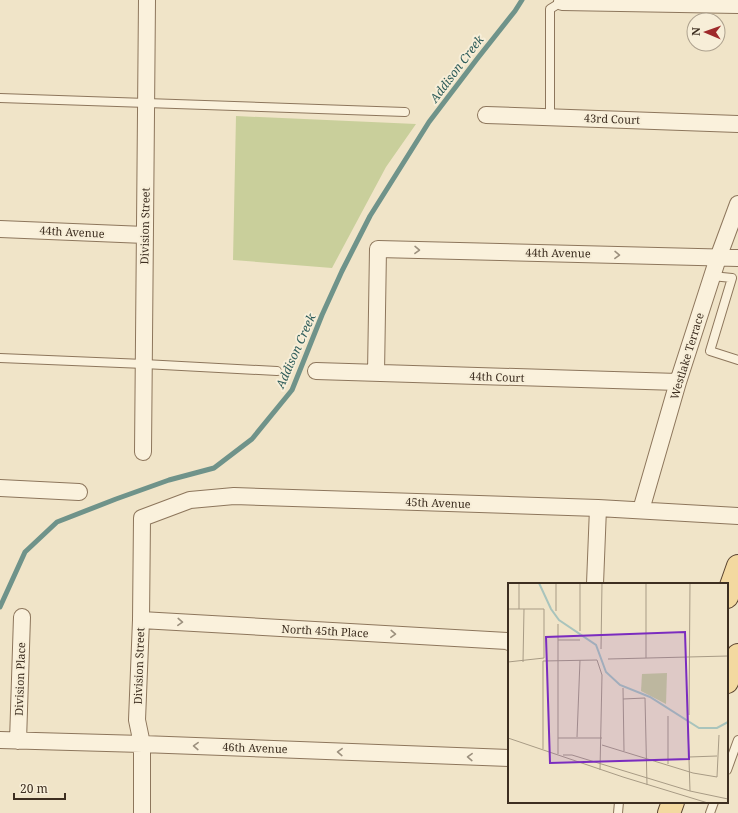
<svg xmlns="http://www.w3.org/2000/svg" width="738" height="813" font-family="'Noto Serif',serif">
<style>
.green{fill:#c9cf9b}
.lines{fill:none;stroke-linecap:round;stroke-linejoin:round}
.stream{stroke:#6f938a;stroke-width:5}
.service-casing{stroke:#8d765c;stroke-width:10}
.minor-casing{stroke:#8d765c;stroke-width:18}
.primary-casing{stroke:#5b4430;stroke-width:24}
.service{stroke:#faf1dc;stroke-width:8}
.minor{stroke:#faf1dc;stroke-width:16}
.primary{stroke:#f3d9a0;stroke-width:22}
.oneway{stroke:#9c907e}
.labels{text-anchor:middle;stroke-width:4;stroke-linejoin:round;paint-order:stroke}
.street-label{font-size:11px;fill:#3d2e20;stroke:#f7eed8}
.water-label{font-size:12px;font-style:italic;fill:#2f5d5a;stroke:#f7eed8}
.inset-river{fill:none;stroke:#a9c4bc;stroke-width:2}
.inset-road{fill:none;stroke:#a89b85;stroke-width:1}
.view{fill:#7b2cbf;fill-opacity:0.15;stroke:#7b2cbf;stroke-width:2}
.inset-edge{fill:none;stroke:#3d2e20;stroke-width:2}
</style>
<rect width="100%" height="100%" fill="#f0e4c8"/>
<path class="green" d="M236,116L416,124L386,167L332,268L233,260Z"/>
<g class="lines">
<path class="stream" d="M0,607L25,552L57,522L116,499L169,480L214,468L252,439L292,390L322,315L342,271L370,216L429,122L477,59L515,11L522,0"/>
<g class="service-casing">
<path id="service" d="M0,98L405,112
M550,117V9L563,1
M712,276L732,278L710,351L738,360
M0,358L144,364L277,371
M727,770L738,740
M618,813L619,802
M710,813L714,802"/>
</g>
<g class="minor-casing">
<path id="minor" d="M562,2L738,5
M486,115L738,124
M0,229L145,235
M316,371L678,382
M376,373L378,249L738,258
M143,452L147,0
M0,488L79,492
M641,510L678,382L718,258L738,204
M595,584L598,508
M141,620L507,641L509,642
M0,740L142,744L509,758
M18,741L22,617
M142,813V744L137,720L141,620L142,518L190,500L234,496L598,508L738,516"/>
</g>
<g class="primary-casing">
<path id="primary" d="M727,597L738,566
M727,682L738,655
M669,813L673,802"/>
</g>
<use href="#service" class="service"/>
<use href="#minor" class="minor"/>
<use href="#primary" class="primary"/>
</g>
<defs><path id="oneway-chevron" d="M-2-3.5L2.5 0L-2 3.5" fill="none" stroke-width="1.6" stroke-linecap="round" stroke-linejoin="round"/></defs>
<g class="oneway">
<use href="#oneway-chevron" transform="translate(417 250) rotate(1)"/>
<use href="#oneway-chevron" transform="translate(617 255) rotate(1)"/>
<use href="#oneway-chevron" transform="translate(180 622) rotate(3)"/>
<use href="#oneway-chevron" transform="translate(393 634) rotate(3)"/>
<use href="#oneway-chevron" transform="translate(196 746) rotate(-178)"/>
<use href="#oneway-chevron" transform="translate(340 752) rotate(-178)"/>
<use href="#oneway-chevron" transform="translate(470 757) rotate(-178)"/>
</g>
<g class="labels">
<g class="street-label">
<text transform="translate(612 119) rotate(2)" y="4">43rd Court</text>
<text transform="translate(145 226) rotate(-89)" y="4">Division Street</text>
<text transform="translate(72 232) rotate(3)" y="4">44th Avenue</text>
<text transform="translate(558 253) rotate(1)" y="4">44th Avenue</text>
<text transform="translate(687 356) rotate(-73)" y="4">Westlake Terrace</text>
<text transform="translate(497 377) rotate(2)" y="4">44th Court</text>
<text transform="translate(438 503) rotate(2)" y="4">45th Avenue</text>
<text transform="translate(325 631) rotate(3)" y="4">North 45th Place</text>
<text transform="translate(139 666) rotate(-88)" y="4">Division Street</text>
<text transform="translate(20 679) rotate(-88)" y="4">Division Place</text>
<text transform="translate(255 748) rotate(2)" y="4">46th Avenue</text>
</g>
<g class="water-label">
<text transform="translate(457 69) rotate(-53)" y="4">Addison Creek</text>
<text transform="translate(296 351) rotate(-66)" y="4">Addison Creek</text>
</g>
</g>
<g transform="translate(508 583)">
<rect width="220" height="220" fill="#f0e4c8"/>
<path d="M159,90L158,121L133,108L134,91Z" fill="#c9cf9b"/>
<path class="inset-river" d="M31,0L43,26L51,37L88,62L98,89L112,102L142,114L191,145H209L220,139"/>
<path class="inset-road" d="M0,26H36V75L0,79M11,26V0M48,28V0M72,48V0M50,57H72M93,66L94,0M138,75V0M100,76L220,73M15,79L16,26M115,105L116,168M115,116L137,115L139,202M181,132L182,0M160,133V181M180,145L182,208M69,154L72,77M0,155L115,194L200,220M50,155H94M94,162L185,190L209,194L211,152M35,166V78L89,77L94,92L92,187M50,171V41M55,172H64L182,208L220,216M181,174L209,173"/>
<path class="view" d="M177,49L181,176L42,180L38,54Z"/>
<rect width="220" height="220" class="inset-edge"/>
</g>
<g transform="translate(706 32) rotate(272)"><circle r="19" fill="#f7eed8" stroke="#ada18e"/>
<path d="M0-3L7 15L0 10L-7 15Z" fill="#9e2a2b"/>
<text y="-6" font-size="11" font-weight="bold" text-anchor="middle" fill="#3d2e20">N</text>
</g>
<path d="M14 793v6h51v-6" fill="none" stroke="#3d2e20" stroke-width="2"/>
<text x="20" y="793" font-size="12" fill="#3d2e20" stroke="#f7eed8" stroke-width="3" paint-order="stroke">20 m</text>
</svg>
